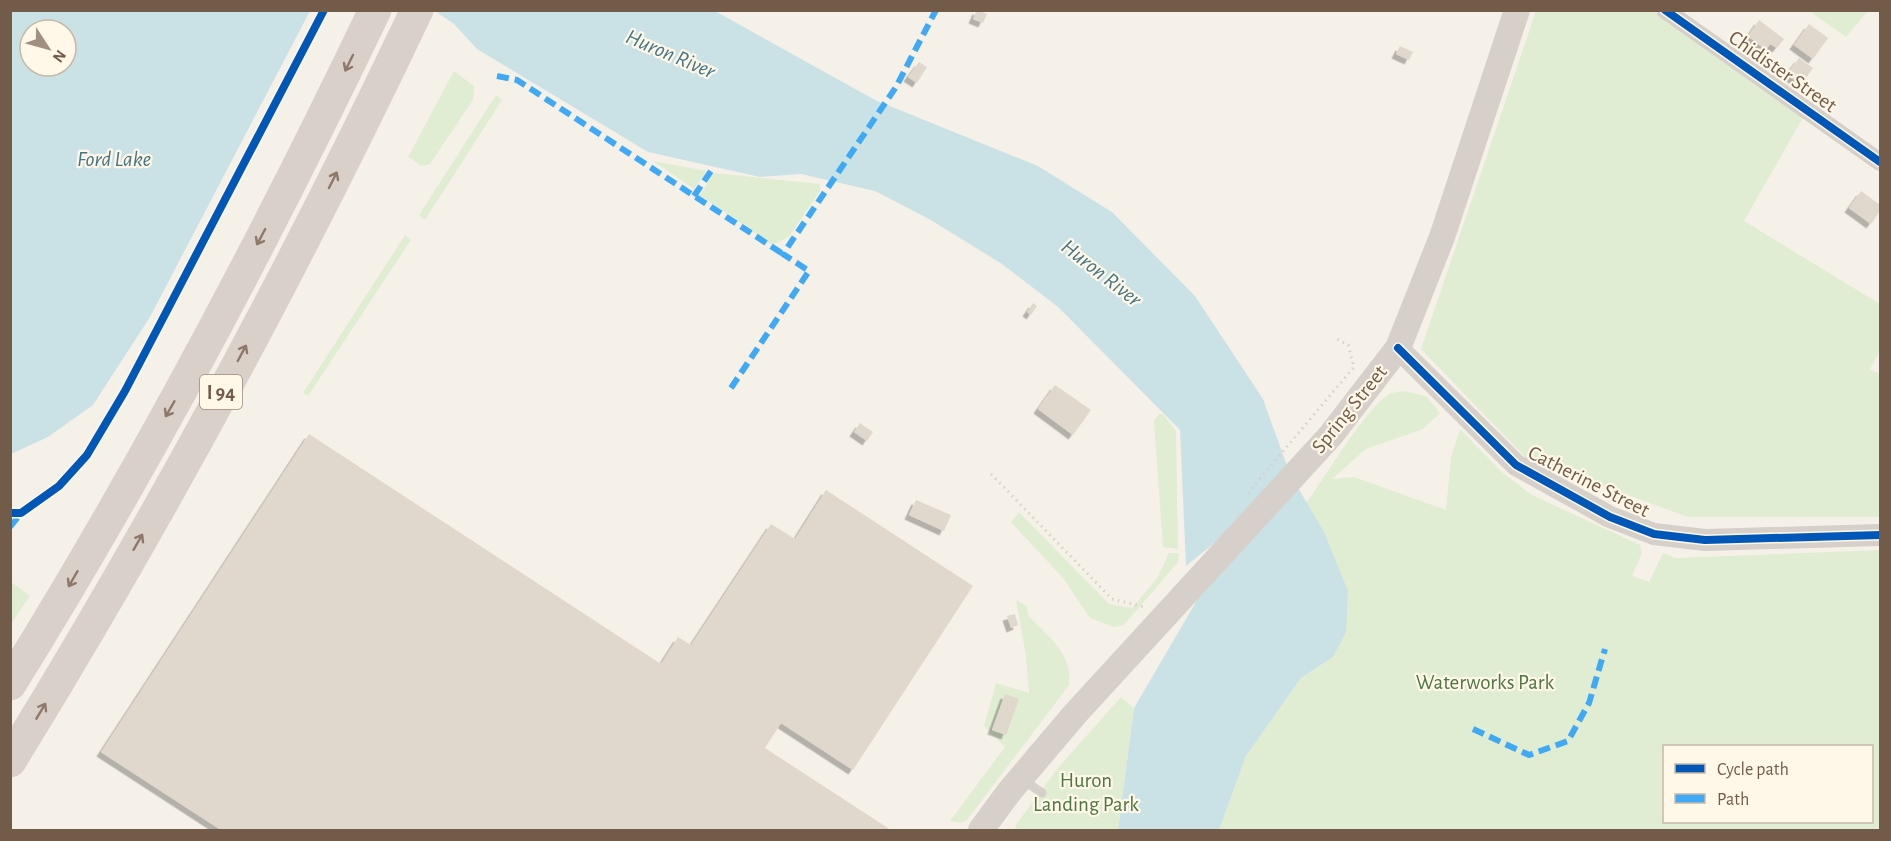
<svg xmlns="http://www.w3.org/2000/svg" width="1891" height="841" font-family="'Alegreya Sans',sans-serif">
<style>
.green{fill:#e0edd3;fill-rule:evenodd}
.water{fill:#cae2e6;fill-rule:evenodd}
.building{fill:#e0d7cd;filter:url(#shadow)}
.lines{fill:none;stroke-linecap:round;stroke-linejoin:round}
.path{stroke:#d7d0c9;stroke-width:3;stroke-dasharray:1.5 4.5;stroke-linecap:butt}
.service{stroke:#d7d0ca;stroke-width:9}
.minor{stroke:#d7d0ca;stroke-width:18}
.tertiary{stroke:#d7d0ca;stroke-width:22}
.secondary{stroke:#d7d0ca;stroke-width:26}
.motorway{stroke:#dad0ca;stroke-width:33}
.quiet{stroke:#3fa9f5;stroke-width:6;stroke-dasharray:12 6;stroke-linecap:butt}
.cycleway-casing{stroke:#fff7e8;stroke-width:11}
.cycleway{stroke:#0057b8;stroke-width:8}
.oneway{stroke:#8d7869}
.labels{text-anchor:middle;stroke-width:4.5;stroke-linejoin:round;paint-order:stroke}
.shield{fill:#fff7e8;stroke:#9d8a79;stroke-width:1.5}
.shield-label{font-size:20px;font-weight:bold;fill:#735b49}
.street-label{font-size:21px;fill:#735b49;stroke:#fff7e8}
.park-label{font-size:21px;fill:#4e7842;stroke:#fff7e8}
.water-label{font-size:22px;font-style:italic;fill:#437686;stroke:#fff7e8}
</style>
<defs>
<filter id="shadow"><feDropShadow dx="-4.5" dy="4.5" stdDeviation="0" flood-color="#0004"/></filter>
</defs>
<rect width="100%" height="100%" fill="#f6f1e8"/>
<path class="green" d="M1536,11H1653L1804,116L1744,221L1880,304V350L1870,369L1880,374V517H1688L1526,458L1421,349Z
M1809,11H1868L1846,37Z
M454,71L474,86L473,100L430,164L422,166L408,157Z
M496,95L502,100L425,220L419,215Z
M653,161L707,171L694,189Z
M714,173L820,184V191L789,237L772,245L700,195Z
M405,235L411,240L308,396L303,393Z
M1404,391L1426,396L1440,413L1423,429L1366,449L1332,479L1354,477L1446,510L1451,457L1460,429L1503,473L1532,495L1640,545L1642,553L1632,576L1649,582L1663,553L1676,558L1880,550V830H1219L1246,756L1301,678L1333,657L1324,532L1306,503C1324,480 1367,405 1390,394C1394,392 1400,392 1404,391ZM1664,746H1872V822H1664Z
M1159,414H1163L1176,431L1178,549L1163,547L1154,421Z
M1019,512L1109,604L1132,608L1158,577L1169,553H1179L1178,562L1124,625L1114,627L1090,618L1063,578L1011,522Z
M11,582L30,596L11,624Z
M1016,600L1027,606L1028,615C1048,637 1073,653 1069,685L967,820L961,823L950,821L1005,747L984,726L996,683L1029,693L1026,656Z
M1121,697L1134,708L1118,830H1017L1015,826L1057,769Z"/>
<path class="water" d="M11,10L310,11L150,317L93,405L48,437L11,454ZM30,30H66V66H30Z
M435,11H715L875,100L1038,166L1112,212L1195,296L1263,399L1290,474L1324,532L1348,591L1346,632L1333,657L1301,678L1246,756L1219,830H1118L1134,708L1245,518L1186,566L1180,430L1058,307L1002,264L929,219L875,191L801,174L760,177L648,152L477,49L454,24Z"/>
<path class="building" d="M977,10L987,14L983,23L973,19Z
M1759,20L1784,39L1777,48L1770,44L1766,50L1748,36Z
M1809,24L1828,38L1813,59L1794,45Z
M1400,46L1413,52L1409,60L1396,54Z
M1799,58L1813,68L1801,85L1787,74Z
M919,62L927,67L917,83L908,77Z
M1861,191L1880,205V211L1871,224L1849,208Z
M1033,303L1037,306L1031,315L1027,312Z
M1055,385L1091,410L1073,435L1038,409Z
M860,423L873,432L867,441L854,432Z
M309,434L661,664L678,637L691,645L771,524L795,539L826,490L973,586L853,770L781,723L765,748L891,830H221L101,752Z
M916,500L951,515L944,531L909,515Z
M1015,614L1018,625L1011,628L1007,616Z
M1005,694L1019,699L1006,735L992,730Z"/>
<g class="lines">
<path class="path" d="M991,474L1112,599L1145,607
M1248,493L1354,367L1348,345L1337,339"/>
<path class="service" d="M1022,779L1042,793"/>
<path class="minor" d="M1665,10L1880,162"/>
<path class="tertiary" d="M1398,348L1516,465L1610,517L1654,534L1705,540L1880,535"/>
<path class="secondary" d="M981,830L1009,792L1075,714L1331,435L1398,348L1442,237L1517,10"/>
<path class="motorway" d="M10,684C145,467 265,240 375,10
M10,761C159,519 295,267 417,10"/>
<path class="quiet" d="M497,76L517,80L783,254
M694,196L711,171
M731,388L809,271L783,254L896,87L936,10
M10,527L21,513
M1473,729L1529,755L1568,741L1589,703L1605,649"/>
<g class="cycleway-casing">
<path id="cycleway" d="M1665,10L1880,162
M1398,348L1516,465L1610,517L1654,534L1705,540L1880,535
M10,513H21L59,486L87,455L125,391L324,10"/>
</g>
<use href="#cycleway" class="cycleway"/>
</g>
<defs><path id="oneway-shaft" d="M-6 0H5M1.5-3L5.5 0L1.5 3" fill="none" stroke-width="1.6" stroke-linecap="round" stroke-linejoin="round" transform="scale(1.5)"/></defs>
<g class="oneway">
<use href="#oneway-shaft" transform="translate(349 63) rotate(116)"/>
<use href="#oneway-shaft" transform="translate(333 180) rotate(-63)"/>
<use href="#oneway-shaft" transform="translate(261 237) rotate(118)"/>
<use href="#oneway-shaft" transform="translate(242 353) rotate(-62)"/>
<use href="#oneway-shaft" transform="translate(170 409) rotate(120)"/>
<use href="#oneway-shaft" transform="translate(138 542) rotate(-60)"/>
<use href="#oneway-shaft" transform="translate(73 579) rotate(120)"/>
<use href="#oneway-shaft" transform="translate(41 711) rotate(-59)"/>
</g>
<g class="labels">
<rect class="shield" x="200" y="375" width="42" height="34" rx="4.5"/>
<g class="shield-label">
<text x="221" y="399">I 94</text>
</g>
<g class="street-label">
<text transform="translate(1783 71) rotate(35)" y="7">Chidister Street</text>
<text transform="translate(1349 409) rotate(-51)" y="7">Spring Street</text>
<text transform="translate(1589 481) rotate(27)" y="7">Catherine Street</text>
</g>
<g class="park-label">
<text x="1485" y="689">Waterworks Park</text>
<text x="1086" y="787">Huron<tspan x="1086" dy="24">Landing Park</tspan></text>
</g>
<g class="water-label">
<text transform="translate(671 53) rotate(23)" y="8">Huron River</text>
<text x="114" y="166">Ford Lake</text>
<text transform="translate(1102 272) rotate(38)" y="8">Huron River</text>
</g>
</g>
<rect width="1891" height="841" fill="none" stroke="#735b49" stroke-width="24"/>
<rect x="1663" y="745" width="210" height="78" fill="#fff7e8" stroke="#c7b9a8" stroke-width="1.5"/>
<rect x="1675" y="764" width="30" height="9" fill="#0057b8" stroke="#c7b9a8" stroke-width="1.5"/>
<text x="1717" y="775" font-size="18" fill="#735b49">Cycle path</text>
<rect x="1675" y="794" width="30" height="9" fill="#3fa9f5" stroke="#c7b9a8" stroke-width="1.5"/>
<text x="1717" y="805" font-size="18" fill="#735b49">Path</text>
<g transform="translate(48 48) rotate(126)"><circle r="28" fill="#fff7e8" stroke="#c7b9a8" stroke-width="1.5"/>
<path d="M0-4.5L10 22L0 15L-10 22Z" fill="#a19081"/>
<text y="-9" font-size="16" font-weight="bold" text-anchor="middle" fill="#735b49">N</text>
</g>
</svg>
